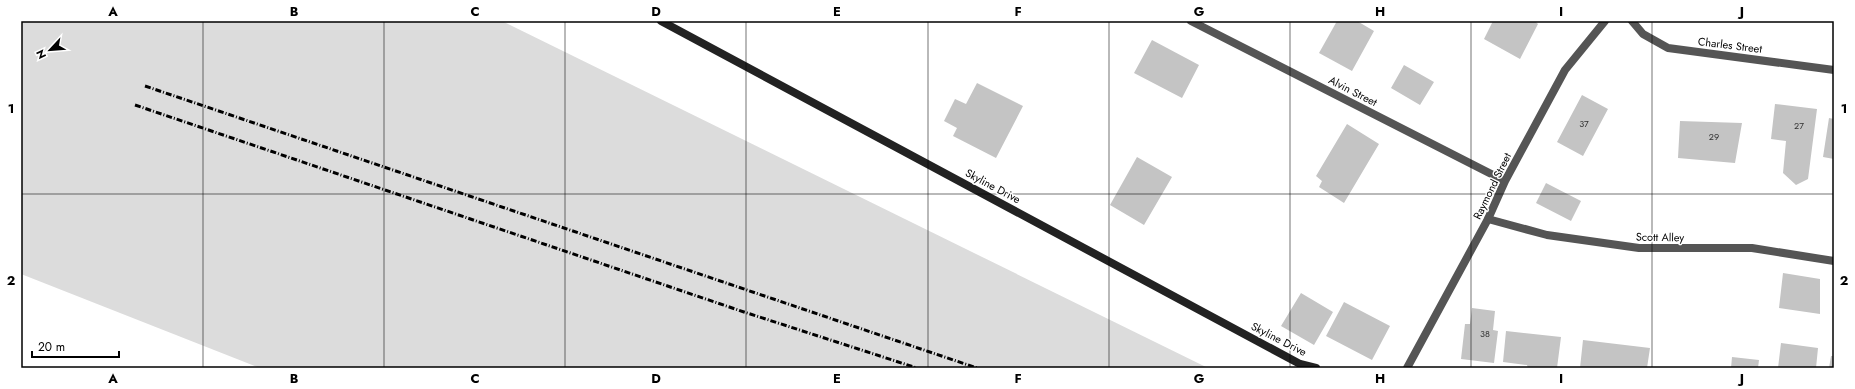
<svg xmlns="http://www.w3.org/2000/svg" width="1855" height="389" font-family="Jost,sans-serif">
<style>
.green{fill:#dcdcdc}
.building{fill:#c4c4c4}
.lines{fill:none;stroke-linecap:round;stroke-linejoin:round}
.lane{stroke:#555;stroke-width:8}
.street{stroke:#555;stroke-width:8}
.secondary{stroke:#222;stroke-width:8}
.rail{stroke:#000;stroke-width:3;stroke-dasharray:6 2 1 2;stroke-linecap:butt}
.grid{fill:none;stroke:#000;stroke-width:1;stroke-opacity:0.55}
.labels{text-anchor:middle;stroke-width:3;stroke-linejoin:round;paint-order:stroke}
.number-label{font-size:9px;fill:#313131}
.street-label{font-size:11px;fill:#000;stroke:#fff}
.neatline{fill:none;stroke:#000;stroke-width:1.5}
.grid-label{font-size:13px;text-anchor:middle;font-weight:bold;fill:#000}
</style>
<rect width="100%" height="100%" fill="#fff"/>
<path class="green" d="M21,21H502L1208,368H260L21,274Z"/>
<path class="building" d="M1337,21H1357L1374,31L1352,71L1319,53Z
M1493,21H1535L1538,24L1520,59L1484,39Z
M1152,40L1199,65L1182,98L1134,73Z
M1404,65L1434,82L1420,105L1391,88Z
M977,83L1023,106L996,158L953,136L957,128L944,121L955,99L966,104Z
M1582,95L1608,109L1583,156L1557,142Z
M1775,104L1817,109L1808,179L1796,185L1783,173L1786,141L1771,139Z
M1829,118L1834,119V159L1823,157Z
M1680,121L1742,123L1735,163L1678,158Z
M1347,124L1379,144L1344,203L1319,187L1322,181L1316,176Z
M1137,157L1172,177L1144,225L1110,205Z
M1546,183L1581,201L1571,221L1536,203Z
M1783,273L1820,279V314L1779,308Z
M1301,293L1333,312L1314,345L1281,326Z
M1344,302L1390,326L1372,360L1326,336Z
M1472,308L1495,311L1493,330L1498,331L1494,363L1461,359L1465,324H1470Z
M1506,331L1561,337L1557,368H1528L1527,365L1503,362Z
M1583,340L1650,348L1647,368H1580Z
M1781,343L1818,348L1816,368H1778Z
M1831,356H1834V368H1829Z
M1732,357L1759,360L1758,368H1731Z"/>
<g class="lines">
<path class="lane" d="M1488,219L1547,235L1639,248H1752L1834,261"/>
<path class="street" d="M1191,21L1505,181
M1632,21L1643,34L1668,48L1834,70
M1407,368L1488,219L1505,181L1565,70L1605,21"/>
<path class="secondary" d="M661,21L1300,364L1316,368"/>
<path class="rail" d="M145,86L977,368
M135,105L744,312L917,368"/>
</g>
<path class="grid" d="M203,21V368M384,21V368M565,21V368M746,21V368M928,21V368M1109,21V368M1290,21V368M1471,21V368M1652,21V368M21,194H1834"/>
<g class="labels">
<g class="number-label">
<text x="1584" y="127">37</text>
<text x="1799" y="129">27</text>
<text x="1714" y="140">29</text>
<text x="1485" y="337">38</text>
</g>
<g class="street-label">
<text transform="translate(1730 45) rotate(7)" y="4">Charles Street</text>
<text transform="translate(1353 91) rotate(27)" y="4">Alvin Street</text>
<text transform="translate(993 186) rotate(28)" y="4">Skyline Drive</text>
<text transform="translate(1492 186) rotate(-64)" y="4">Raymond Street</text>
<text transform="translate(1660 237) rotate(1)" y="4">Scott Alley</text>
<text transform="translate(1279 339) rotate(27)" y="4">Skyline Drive</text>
</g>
</g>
<rect width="1855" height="389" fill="none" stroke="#ffffff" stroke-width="44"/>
<g transform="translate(50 50) rotate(244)" stroke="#ffffff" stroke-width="3" paint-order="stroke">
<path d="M0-3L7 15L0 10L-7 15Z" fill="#000000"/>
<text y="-6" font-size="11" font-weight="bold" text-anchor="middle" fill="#000000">N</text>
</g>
<path d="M32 351v6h87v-6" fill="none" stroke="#000000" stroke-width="2"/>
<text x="38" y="351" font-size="12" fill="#000000" stroke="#ffffff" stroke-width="3" paint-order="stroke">20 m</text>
<rect x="22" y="22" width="1811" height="345" class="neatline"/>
<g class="grid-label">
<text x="113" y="16">A</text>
<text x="294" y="16">B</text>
<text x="475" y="16">C</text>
<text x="656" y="16">D</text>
<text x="837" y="16">E</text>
<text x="1018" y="16">F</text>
<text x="1199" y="16">G</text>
<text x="1380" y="16">H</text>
<text x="1561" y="16">I</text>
<text x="1742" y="16">J</text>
<text x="11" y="113">1</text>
<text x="1844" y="113">1</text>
<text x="11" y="285">2</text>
<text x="1844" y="285">2</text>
<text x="113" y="383">A</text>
<text x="294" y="383">B</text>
<text x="475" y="383">C</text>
<text x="656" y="383">D</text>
<text x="837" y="383">E</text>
<text x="1018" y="383">F</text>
<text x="1199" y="383">G</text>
<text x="1380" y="383">H</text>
<text x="1561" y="383">I</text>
<text x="1742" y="383">J</text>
</g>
</svg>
